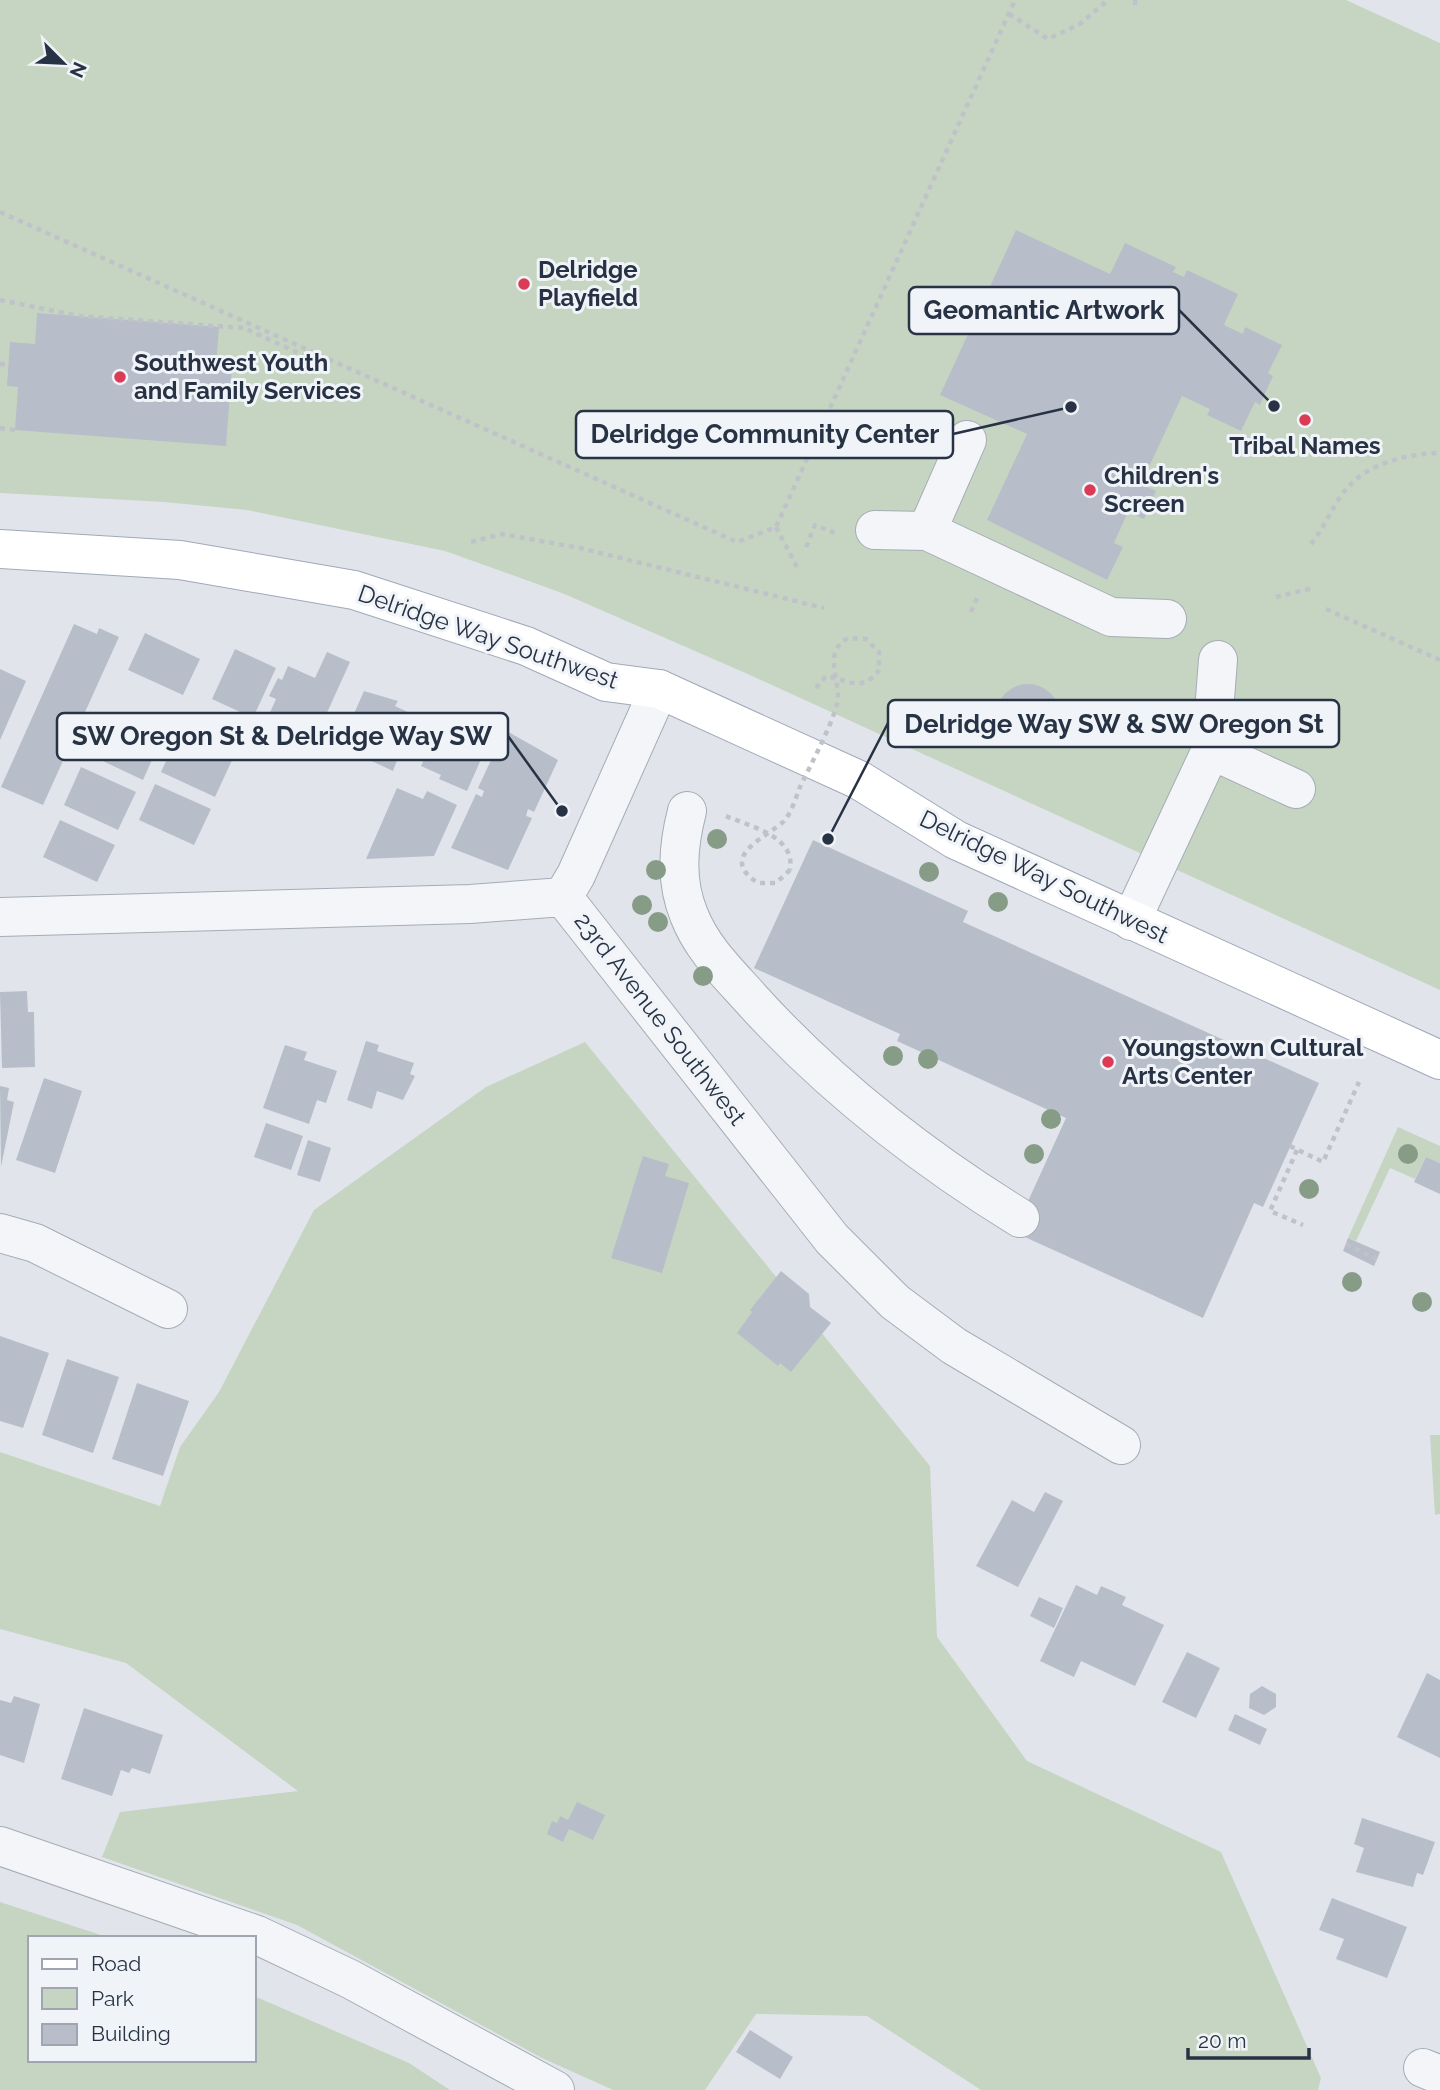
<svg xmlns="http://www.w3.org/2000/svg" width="1440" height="2090" font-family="Raleway,sans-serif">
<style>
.green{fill:#c6d5c1}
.building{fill:#b7bec9}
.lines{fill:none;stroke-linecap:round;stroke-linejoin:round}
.minor-casing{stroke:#a5acb6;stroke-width:40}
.major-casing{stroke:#9fa9b8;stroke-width:40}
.path{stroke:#bfc2c9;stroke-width:4.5;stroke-dasharray:5 5;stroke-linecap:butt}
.minor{stroke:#f4f5f8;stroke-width:38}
.major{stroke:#fff;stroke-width:38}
.path-bridge{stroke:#bfc2c9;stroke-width:4.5;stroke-dasharray:5 5;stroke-linecap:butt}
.tree{fill:#869c86}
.poi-dot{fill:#db3b54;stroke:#f0f4f8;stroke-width:2.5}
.labels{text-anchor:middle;stroke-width:6;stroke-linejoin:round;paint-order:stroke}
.poi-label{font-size:24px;font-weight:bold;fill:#273244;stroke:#f0f4f8;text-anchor:start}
.street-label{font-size:24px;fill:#273244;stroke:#f0f4f8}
.leader{fill:none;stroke:#273244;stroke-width:2.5}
.callout-dot{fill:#273244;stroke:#f0f4f8;stroke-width:2.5}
.callout{fill:#f0f4f8;stroke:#273244;stroke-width:2.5}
.callout-label{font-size:26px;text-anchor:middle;font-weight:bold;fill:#273244}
</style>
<rect width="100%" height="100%" fill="#e1e5eb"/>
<path class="green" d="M0,0H1346L1440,43V990L750,675L562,593L445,551L247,510L164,502L0,493Z
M585,1042L930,1466L937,1637L1027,1761L1221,1852L1321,2078L1318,2090H981L867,2016L756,2014L705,2090H613L542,2058L297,1925L102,1857L120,1812L298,1791L126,1663L0,1629V1452L160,1506L180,1447L219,1392L314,1210L486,1087Z
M1398,1127L1440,1146V1163L1426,1157L1415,1179L1390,1168L1356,1241L1348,1238Z
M1440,1435V1514L1435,1515L1430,1435Z
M0,1902L110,1938H30V2060H254V1996L409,2063L450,2090H0Z"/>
<path class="building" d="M1016,230L1110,274L1125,243L1176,267L1173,272L1184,277L1187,270L1238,294L1224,325L1243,334L1245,327L1282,345L1268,373L1273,376L1260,405L1255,402L1241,431L1207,415L1210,409L1182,396L1141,484L1156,491L1144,519L1128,512L1114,543L1123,547L1107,580L987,520L1027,434L940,395Z
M37,313L219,327L216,366L232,367L226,446L15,430L18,387L7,386L10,342L35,344Z
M74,624L97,634L99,628L119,637L43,805L1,787Z
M145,633L200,659L183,695L128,670Z
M235,649L276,668L253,718L212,699Z
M327,652L350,662L311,748L264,726L276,699L269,696L278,678L282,680L288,666L315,678Z
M0,669L26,681L0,740Z
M996 716a32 32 0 1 1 64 0a32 32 0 1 1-64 0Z
M364,691L398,701L395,706L414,715L393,771L361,756L364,751L342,741Z
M462,717L478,723L474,732L490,739L467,791L439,779L441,775L421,766L443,719L458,726Z
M106,720L159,744L143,780L90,755Z
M505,730L558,760L534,812L528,809L526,816L532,818L508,870L451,848L476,794L482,797L484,791L478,788Z
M179,733L233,758L215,797L161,772Z
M81,767L136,792L118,830L64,805Z
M155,784L211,809L194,845L139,820Z
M397,788L423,799L427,791L457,805L434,856L366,859Z
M60,820L115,845L97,882L43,857Z
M813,840L968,911L963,922L1319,1083L1263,1207L1254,1203L1203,1318L1014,1232L1066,1118L897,1041L900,1034L754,968Z
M27,991L28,1012H34L35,1067L2,1068L0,992Z
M366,1041L379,1045L377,1051L414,1063L410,1074L415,1076L403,1100L377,1091L372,1109L347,1100Z
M285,1045L307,1052L304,1060L337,1071L326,1103L317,1100L309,1124L263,1108Z
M44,1078L82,1091L55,1173L16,1160Z
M0,1086L9,1088L7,1100L14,1102L1,1167Z
M266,1123L303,1136L291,1170L254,1157Z
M308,1140L331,1148L320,1182L297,1175Z
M643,1156L669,1164L665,1176L689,1183L662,1273L611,1258Z
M1426,1157L1440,1163V1194L1414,1182Z
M1348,1238L1380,1252L1374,1266L1343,1251Z
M781,1271L809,1294L810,1307L831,1323L791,1372L780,1363L778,1366L737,1333L752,1312L750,1310Z
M0,1336L49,1353L23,1428L0,1421Z
M67,1359L119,1377L93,1453L42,1435Z
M137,1383L189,1401L163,1476L112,1459Z
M1045,1492L1063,1501L1018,1587L976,1566L1012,1500L1034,1512Z
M1076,1585L1097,1595L1101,1586L1126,1597L1122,1605L1164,1625L1135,1686L1081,1661L1074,1677L1040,1661Z
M1039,1597L1063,1608L1054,1628L1030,1616Z
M1187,1652L1220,1668L1196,1718L1162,1702Z
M1427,1673L1440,1680V1758L1397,1737Z
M1262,1686L1276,1694V1707L1264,1715L1249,1708L1250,1694Z
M14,1696L40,1704L24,1763L0,1755V1700L11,1703Z
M84,1708L163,1735L150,1774L132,1768L129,1773L121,1770L112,1796L61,1779Z
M1235,1714L1267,1729L1260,1745L1228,1730Z
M577,1802L605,1815L593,1840L569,1829L563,1842L547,1834L552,1821L557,1823L560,1816L568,1820Z
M1362,1818L1435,1842L1423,1875L1417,1873L1413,1887L1356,1872L1364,1848L1354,1844Z
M1332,1898L1407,1927L1387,1978L1336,1959L1344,1939L1319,1930Z
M750,2030L793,2057L780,2079L736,2052Z"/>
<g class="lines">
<g class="minor-casing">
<path id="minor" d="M967,440L927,531L1111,617L1167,619
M875,530L927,531
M1211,750L1296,789
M687,811C678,846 675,881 689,915C702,949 729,974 752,1000C831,1087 921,1157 1020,1218
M563,897L832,1239L895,1302L954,1346L1121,1445
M563,897L576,875L659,689
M0,917L470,904L563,897
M1131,921L1211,750L1218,660
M0,1233L35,1243L168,1309
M0,1846L257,1935L350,1979L555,2090
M1423,2068L1440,2075"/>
</g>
<g class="major-casing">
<path id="major" d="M0,549L180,560L354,590L526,646L606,682L659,689L859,780L956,840L1440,1060"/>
</g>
<path class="path" d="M1135,0V10
M1009,14L1048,39L1080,24L1108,0
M0,212L737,542L776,527L1015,0
M0,300L79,316L244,328L320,363L323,356
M0,364L9,365
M0,428L15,430
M776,527L797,567
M471,542L502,534L580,548L824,608
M1311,544C1326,526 1334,501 1350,485C1370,463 1411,453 1440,453
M806,547L815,525L837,534
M1276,597L1313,588
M1326,609L1440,660
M971,612L978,596
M816,688L826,676C847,680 863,693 879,670
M726,816C751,827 796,836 790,870
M1290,1146L1323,1162L1359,1082
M1297,1150L1270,1211L1303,1225
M1346,1244L1377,1259"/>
<use href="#minor" class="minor"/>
<use href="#major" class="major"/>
<path class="path-bridge" d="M790,870L776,883H758C716,856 768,837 784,821C792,812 796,797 800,787C809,768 838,714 838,697C838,676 824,651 848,638L866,639L879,652V670"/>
</g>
<g class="tree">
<circle cx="717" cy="839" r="10"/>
<circle cx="656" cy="870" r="10"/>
<circle cx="929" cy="872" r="10"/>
<circle cx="998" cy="902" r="10"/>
<circle cx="642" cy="905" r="10"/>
<circle cx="658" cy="922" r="10"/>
<circle cx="703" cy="976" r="10"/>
<circle cx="893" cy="1056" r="10"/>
<circle cx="928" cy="1059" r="10"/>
<circle cx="1051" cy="1119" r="10"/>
<circle cx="1034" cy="1154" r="10"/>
<circle cx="1408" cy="1154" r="10"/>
<circle cx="1309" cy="1189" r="10"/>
<circle cx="1352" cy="1282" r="10"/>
<circle cx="1422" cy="1302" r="10"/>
</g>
<g class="poi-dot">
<circle cx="524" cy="284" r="7"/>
<circle cx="120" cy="377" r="7"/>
<circle cx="1305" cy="420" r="7"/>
<circle cx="1090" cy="490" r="7"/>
<circle cx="1108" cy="1062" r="7"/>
</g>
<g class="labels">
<g class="poi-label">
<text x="538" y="278">Delridge<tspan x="538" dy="28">Playfield</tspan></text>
<text x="134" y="371">Southwest Youth<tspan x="134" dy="28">and Family Services</tspan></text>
<text x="1305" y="454" text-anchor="middle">Tribal Names</text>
<text x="1104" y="484">Children's<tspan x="1104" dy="28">Screen</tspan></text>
<text x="1122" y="1056">Youngstown Cultural<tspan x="1122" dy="28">Arts Center</tspan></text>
</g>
<g class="street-label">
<text transform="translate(488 637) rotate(19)" y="8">Delridge Way Southwest</text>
<text transform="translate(1044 877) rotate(26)" y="8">Delridge Way Southwest</text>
<text transform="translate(660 1019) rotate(52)" y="8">23rd Avenue Southwest</text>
</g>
</g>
<path class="leader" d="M1274 406L1179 310M1071 407L953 434M828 839L888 723M562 811L508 736"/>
<g class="callout-dot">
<circle cx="1274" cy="406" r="7"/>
<circle cx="1071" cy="407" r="7"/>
<circle cx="828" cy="839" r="7"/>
<circle cx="562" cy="811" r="7"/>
</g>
<g class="callout">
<rect x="909" y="287" width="270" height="47" rx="7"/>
<rect x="576" y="411" width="377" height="47" rx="7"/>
<rect x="888" y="700" width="451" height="47" rx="7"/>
<rect x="57" y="713" width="451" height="47" rx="7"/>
</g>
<g class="callout-label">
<text x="1044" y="319">Geomantic Artwork</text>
<text x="765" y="443">Delridge Community Center</text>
<text x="1114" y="733">Delridge Way SW &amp; SW Oregon St</text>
<text x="282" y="745">SW Oregon St &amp; Delridge Way SW</text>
</g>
<rect x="28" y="1936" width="228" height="126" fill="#f0f4f8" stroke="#a0a6b0" stroke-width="2"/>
<rect x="42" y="1959" width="35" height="10" fill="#ffffff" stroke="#a0a6b0" stroke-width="2"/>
<text x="91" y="1971" font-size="21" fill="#273244">Road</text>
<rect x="42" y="1988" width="35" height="21" fill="#c6d5c1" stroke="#a0a6b0" stroke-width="2"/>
<text x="91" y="2006" font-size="21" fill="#273244">Park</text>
<rect x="42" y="2024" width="35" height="21" fill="#b7bec9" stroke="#a0a6b0" stroke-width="2"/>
<text x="91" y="2041" font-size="21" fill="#273244">Building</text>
<g transform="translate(63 63) rotate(114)" stroke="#f0f4f8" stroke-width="5" paint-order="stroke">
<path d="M0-5L12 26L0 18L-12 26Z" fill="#273244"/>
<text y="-10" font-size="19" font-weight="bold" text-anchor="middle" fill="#273244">N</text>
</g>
<path d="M1188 2048v10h121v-10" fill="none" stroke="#273244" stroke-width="3.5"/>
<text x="1198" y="2048" font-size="21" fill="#273244" stroke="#f0f4f8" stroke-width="5" paint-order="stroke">20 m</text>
</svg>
